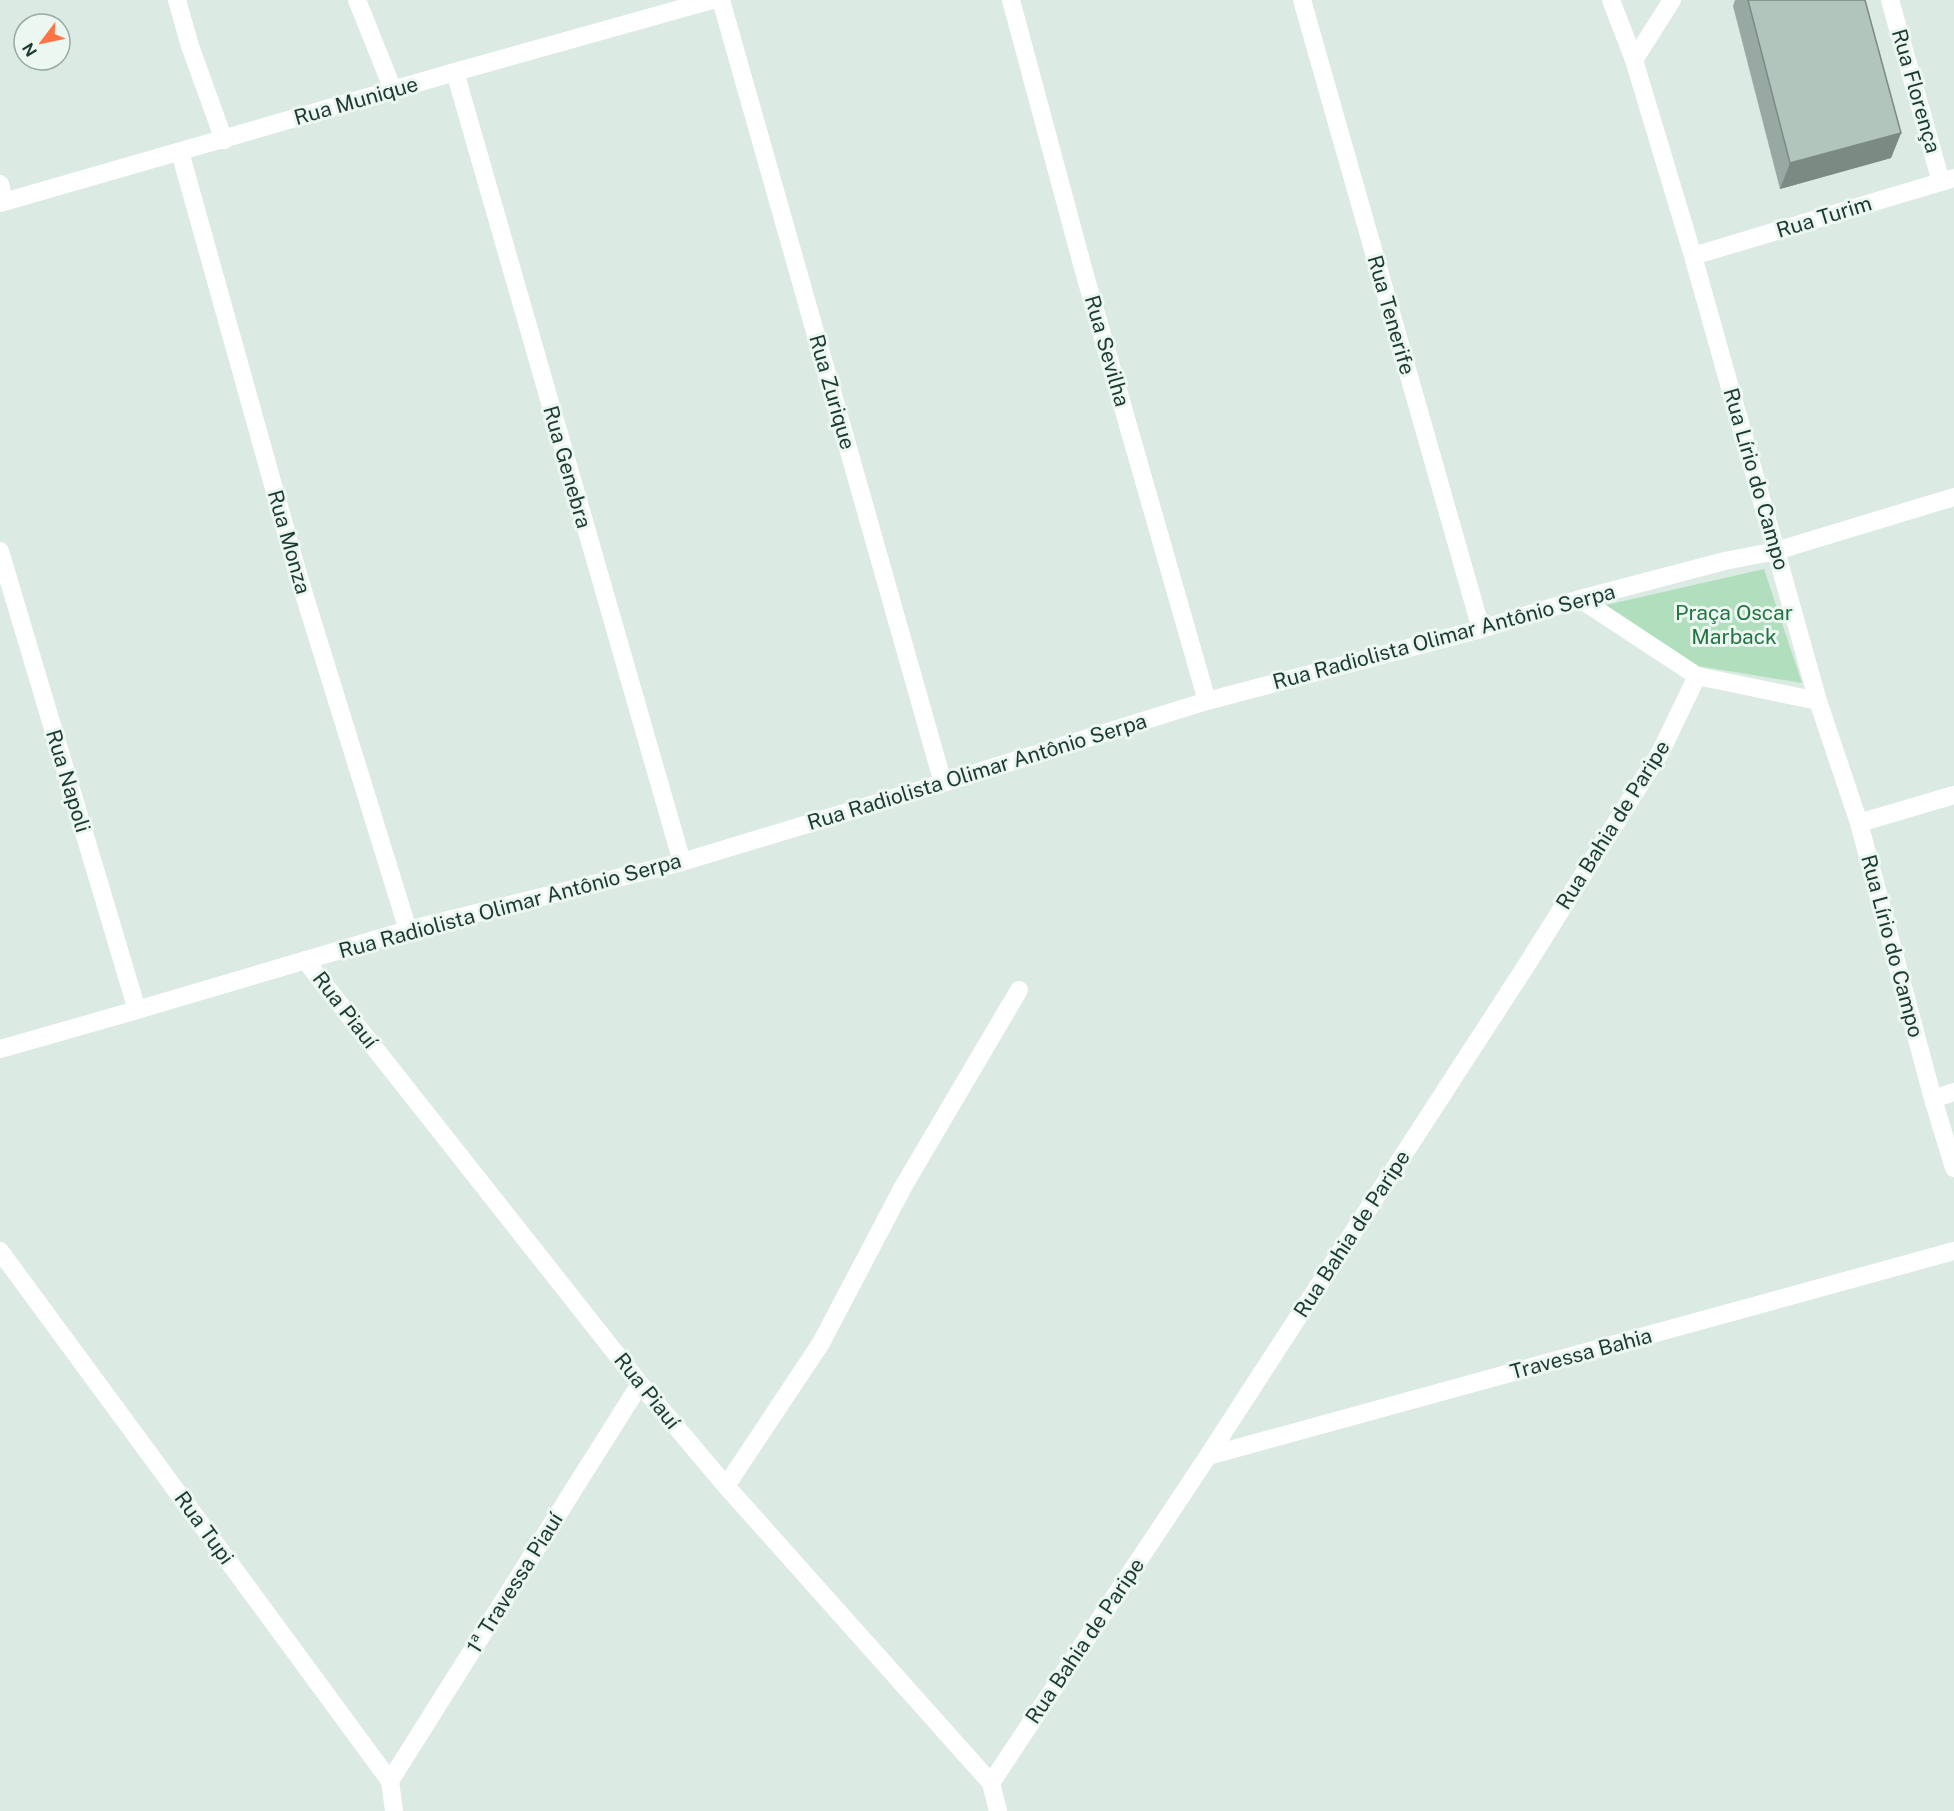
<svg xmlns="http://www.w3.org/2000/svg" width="1954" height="1811" font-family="'Public Sans',sans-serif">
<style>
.green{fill:#b1dfbe}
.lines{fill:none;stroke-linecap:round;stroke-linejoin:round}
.service{stroke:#fff;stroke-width:18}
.minor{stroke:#fff;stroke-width:18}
.wall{fill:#98a9a3}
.shaded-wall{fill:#7c8a84}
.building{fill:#b1c5bd;stroke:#7c8a84;stroke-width:1.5}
.labels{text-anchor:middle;stroke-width:6;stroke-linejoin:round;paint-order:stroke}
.street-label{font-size:21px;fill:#1c3a32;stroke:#ecf7f1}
.park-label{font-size:21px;fill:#227543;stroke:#ecf7f1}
</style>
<rect width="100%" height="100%" fill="#dceae4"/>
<path class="green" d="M1764,569L1802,683L1698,666L1606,605Z"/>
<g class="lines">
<path class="service" d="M357,0L393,90"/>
<path class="minor" d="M177,0L190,46L224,140
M721,0L943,783
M1011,0L1083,268L1207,701
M1302,0L1481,629
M1611,0L1634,60L1693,256L1818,701L1859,823L1933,1099L1954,1168
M1890,0L1941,182
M1634,60L1672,0
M455,72L682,862
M180,152L299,578L408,930
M0,184L4,202
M0,203L455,72L712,0
M1693,256L1954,178
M0,551L137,1010
M1580,599L1697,676L1818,701
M1859,823L1954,795
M305,960L640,1384L726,1486L991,1783L998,1811
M0,1049L137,1010L408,930L682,862L943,783L1207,701L1481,629L1580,599L1725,561L1776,551L1954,497
M1933,1099L1954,1092
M0,1251L390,1781L394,1811
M1208,1456L1954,1251
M726,1486L821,1343L903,1187L1019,990
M390,1781L640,1384
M991,1783L1208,1456L1524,969L1661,751L1697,676"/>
</g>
<path class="wall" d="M1735,0H1865L1901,133L1891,158L1780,189L1733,6Z"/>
<path class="shaded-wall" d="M1901,133L1891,158L1780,189L1790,163Z"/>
<path class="building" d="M1748,0H1865L1901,133L1790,163Z"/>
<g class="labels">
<g class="street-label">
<text transform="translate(1916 91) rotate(74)" y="7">Rua Florença</text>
<text transform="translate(356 101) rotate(-16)" y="7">Rua Munique</text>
<text transform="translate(1824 217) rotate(-17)" y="7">Rua Turim</text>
<text transform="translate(1391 315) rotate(74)" y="7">Rua Tenerife</text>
<text transform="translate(1107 351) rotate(74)" y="7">Rua Sevilha</text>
<text transform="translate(832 392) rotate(74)" y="7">Rua Zurique</text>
<text transform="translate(567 467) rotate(74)" y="7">Rua Genebra</text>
<text transform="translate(1756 479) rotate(74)" y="7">Rua Lírio do Campo</text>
<text transform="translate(289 542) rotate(74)" y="7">Rua Monza</text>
<text transform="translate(1444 637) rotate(-15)" y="7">Rua Radiolista Olimar Antônio Serpa</text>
<text transform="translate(977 772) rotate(-17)" y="7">Rua Radiolista Olimar Antônio Serpa</text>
<text transform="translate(68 781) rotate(73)" y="7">Rua Napoli</text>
<text transform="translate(1613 825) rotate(-58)" y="7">Rua Bahia de Paripe</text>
<text transform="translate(510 906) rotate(-15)" y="7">Rua Radiolista Olimar Antônio Serpa</text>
<text transform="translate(1892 946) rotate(75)" y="7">Rua Lírio do Campo</text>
<text transform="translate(345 1010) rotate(52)" y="7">Rua Piauí</text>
<text transform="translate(1352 1234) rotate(-57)" y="7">Rua Bahia de Paripe</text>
<text transform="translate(1581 1354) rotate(-15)" y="7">Travessa Bahia</text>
<text transform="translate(647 1391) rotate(51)" y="7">Rua Piauí</text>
<text transform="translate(204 1528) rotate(54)" y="7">Rua Tupi</text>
<text transform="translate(515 1583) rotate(-58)" y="7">1ª Travessa Piauí</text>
<text transform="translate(1085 1641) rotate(-56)" y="7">Rua Bahia de Paripe</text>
</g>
<g class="park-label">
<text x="1734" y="620">Praça Oscar<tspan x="1734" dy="24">Marback</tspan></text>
</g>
</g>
<g transform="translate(42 42) rotate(238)"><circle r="28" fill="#ecf7f1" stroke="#99aba5" stroke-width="1.5"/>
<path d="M0-4.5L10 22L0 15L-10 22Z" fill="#ff7345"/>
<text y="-9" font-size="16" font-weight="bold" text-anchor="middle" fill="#1c3a32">N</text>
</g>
</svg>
